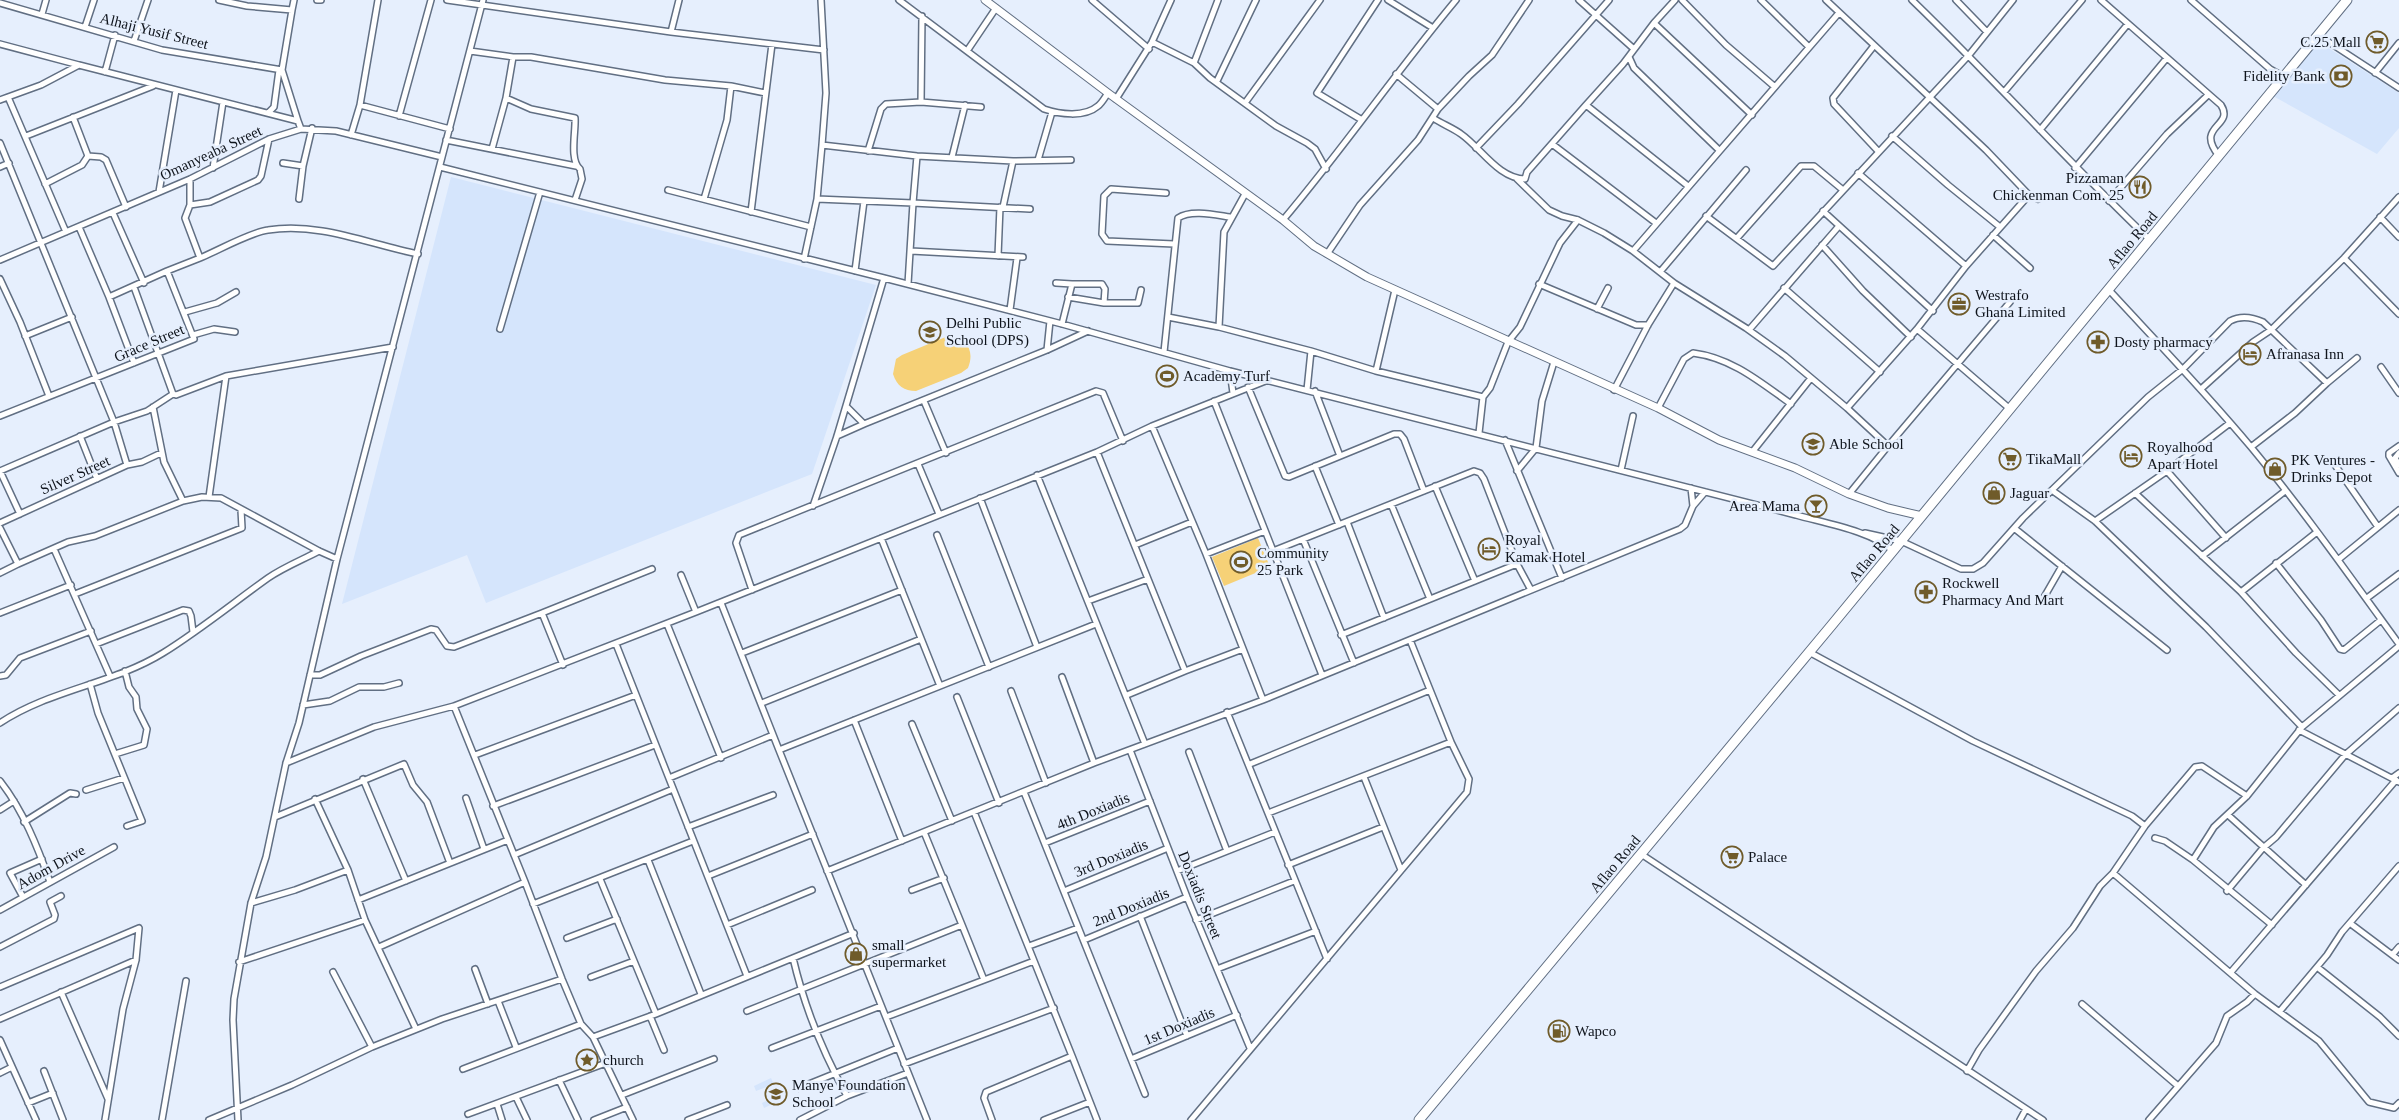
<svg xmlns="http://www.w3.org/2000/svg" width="2399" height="1120" font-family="'Times New Roman',serif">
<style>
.built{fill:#d5e5fc}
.green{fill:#f6d177}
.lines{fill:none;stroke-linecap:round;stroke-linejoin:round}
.street-casing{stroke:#616f83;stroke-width:8}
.secondary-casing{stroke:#616f83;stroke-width:9}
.highway-casing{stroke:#616f83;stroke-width:11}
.street{stroke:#fff;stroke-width:5}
.secondary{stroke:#fff;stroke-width:7}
.highway{stroke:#fff;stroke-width:9}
.labels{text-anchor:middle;stroke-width:5;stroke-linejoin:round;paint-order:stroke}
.street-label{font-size:15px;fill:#0f141c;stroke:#e6effd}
.poi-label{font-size:15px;fill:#0f141c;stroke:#e6effd;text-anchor:start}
</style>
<rect width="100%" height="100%" fill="#e6effd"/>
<path class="built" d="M2319,42L2399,93V128L2377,154L2273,96Z
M451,177L876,285L812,474L486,603L467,555L342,604Z
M771,1078L781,1100L764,1108L762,1103L774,1097L769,1086L756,1091L754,1086Z"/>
<path class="green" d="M948,336C967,337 975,351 968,368L961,373L916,391C904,391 897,386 893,374L896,359L902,355Z
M1258,538L1270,567L1224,586L1212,557Z"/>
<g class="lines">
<g class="street-casing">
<path id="street" d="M219,0L247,6L292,10L282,70
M317,0H321
M447,0L671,32L679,0
M821,0L826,93L822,145
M899,0L1044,109C1059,114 1084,118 1098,106C1102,103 1105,97 1108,93
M1092,0L1149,49
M1388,0L1433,28
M1579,0L1634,49
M1675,0L1654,23L1623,64L1586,105L1688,186
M1682,0L1726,45L1775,87
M1761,0L1809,47
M1826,0L1986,150L2029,195L1966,266L1917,329
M1912,0C1993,78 2068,162 2150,240
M1956,0L1987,32
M2101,0L2221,105C2235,127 2194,125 2219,156
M2191,0L2270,69L2284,77
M0,3L162,50L282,70L298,121
M292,10L294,0
M42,14L46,0
M1654,23L1752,115
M85,27L94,0
M671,32L824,50
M2318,35L2399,88
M134,41L148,0
M1152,42L1194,63L1210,78L1276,126L1307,143L1315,149L1326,169
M0,44L79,65
M1873,47L1833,98L1834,104L1878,151
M470,51L513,57H531L665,80L731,86L765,93
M967,51L996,8
M1629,57L1634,68L1719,150
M1194,63L1218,0
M105,72L115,35
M2375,73L2399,43
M1396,74L1438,109
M1217,81L1256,0
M2004,92L2082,0
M506,98L531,109L575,118C576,131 569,160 580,169L582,179L575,200
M1116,99L1152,42L1171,0
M0,100L8,97
M921,102L922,16
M1245,103L1320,0
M360,105L450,129
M268,113L274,107L279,70
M399,116L431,0
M73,117L88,156L101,157L106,160L126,207
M1433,118C1442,124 1453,128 1461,134C1481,148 1499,179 1525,179L1527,172L1586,105
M1362,120L1317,93L1378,0
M2040,130L2127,25
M351,135L360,105L378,0
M26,136L153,86
M1892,136L1948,185L2000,227
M446,140L576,166
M0,143L114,422L127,465
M1552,144L1656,223
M1476,148L1518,104L1609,0
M492,149L506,98L513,57
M868,151L881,109L886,104L921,102L981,107
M952,157L965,105
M1038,160L1052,112
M283,163L303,166L299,199
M303,166L312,128
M0,167L9,163
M440,167L884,278L1062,324L1230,371L1796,515C1824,523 1872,531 1893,551
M213,168L223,102
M2075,168L2166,59
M1858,173L1966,266
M1517,179L1549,210L1562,216L1578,220L1604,233L1633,251L1674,283L1746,328L1785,356L1847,408
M45,184L82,165L88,156
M668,190L811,227
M159,192L176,90
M1166,193L1111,189L1104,196L1102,234L1107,241L1174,244
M2029,195L2038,199
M704,199L727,120L731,86
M817,199L822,145L917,156L1013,161L1071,160
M2109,201L2167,134L2208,95
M190,205L210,202L258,180L261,176L269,139
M1003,207L1013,161
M1823,211L1933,311
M751,212L772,44
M113,213L144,283
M1706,216L1773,266L1969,55L2013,0
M2380,217L2399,237
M1283,220C1343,149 1396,72 1456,0
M66,232L8,97L41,85L79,65L298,121L301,129
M1993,235L2030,268
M1737,238L1801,166H1814L1843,190
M1822,245L1863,291L1911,337
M911,251L1023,257
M1633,251L1838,14
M1327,254L1360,205L1418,140L1438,109L1469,76L1492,55L1529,0
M998,256L1000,207
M200,258C217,251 251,232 268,230C320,222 368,244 418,254
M2344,258L2399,314
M804,259L817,199L913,203L917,156
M0,260L190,179L269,139L301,129L336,131L442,157
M167,271L200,258L185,218L190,205V179
M855,271L864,201
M1660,272L1746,170
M0,279L20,322L49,396
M1056,283L1072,284
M908,284L913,203L1030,209
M1539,284L1636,325H1648
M134,287L173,394L176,395L226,376L393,347
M1784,288L1880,372
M2109,290C2157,342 2206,393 2251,447C2304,511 2351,578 2399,644
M109,297L134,363
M1068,297L1104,303
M1597,309L1608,288
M1010,310L1017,258
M185,312L217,303L236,292
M1168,317L1219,327L1311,351
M1062,324L1072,284H1102L1105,289L1104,303H1138L1141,290
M1219,327L1224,232L1245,194
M500,329L540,192
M1749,330L1839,226
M193,335L214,329L235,332
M25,336L72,317
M1047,350L1050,321
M1164,352L1178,218C1191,209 1216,215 1230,217
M2381,367L2399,393
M1230,371L1233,393
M1376,371L1395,290
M1248,387L1285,476L1289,477L1394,434H1400L1404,439L1424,491
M2201,389L2253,342L2271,330L2344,258L2399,197
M1307,390L1311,351L1376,371L1483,397
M1614,390L1648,325L1674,283
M1315,391L1340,456
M924,401L946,453
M1214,401L1322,675
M153,407L164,462L183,501
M1658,408L1684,359L1693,353C1732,358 1760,382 1791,404
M0,416L194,339L167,271L109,297L79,227
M864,424L1047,350L1088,331
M1152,426L1206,554L1263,700
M1479,433L1483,397L1490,388L1508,342L1520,327L1560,243L1578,220
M80,436L97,479
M837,436L864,424L846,406
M1505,440L1562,578
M1888,446L2010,302
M2399,446L2389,453V456L2399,473
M2251,447L2295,413L2327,383
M1753,451L1811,378
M1097,452L1185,671L1243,649
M2399,453L2395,458L2399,465
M918,464L939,514
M2335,465L2378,527
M1315,466L1339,525
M1621,470L1633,416
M0,471L114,422L147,411L173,394
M0,471L20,514
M1517,471L1536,448L1542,401L1554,362
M2167,471L2226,538
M1037,475L1145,744
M1435,486L1475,581
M1691,488L1693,506
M2053,491L2095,521L2206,627L2302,727
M2135,493L2241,592L2296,653L2339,695
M1849,494L1888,446L1847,408L1917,329L2010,409
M209,497L226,376
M980,498L1037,647
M1391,504L1430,599
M813,506L837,436L884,278
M2095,521L2167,471L2230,423
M1347,522L1384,618
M0,523L127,465L142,462L161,453
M0,528L18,564L68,542L95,536L183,501L202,497L221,498L319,551L337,559
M2014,528L2167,650
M1865,533L1901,541L1961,569H1973L1983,563L2023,518L2148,397L2183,369L2230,321C2241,315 2252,317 2263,322L2327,383L2357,358
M937,535L989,667
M881,538L940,686
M1303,539L1354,663
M1135,545L1192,522
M54,549L110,676
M1273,551L1474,471L1480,473L1484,479L1517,564L1531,590
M1206,554L1265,531
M2202,556L2285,491
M2339,559L2399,510
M2276,563L2321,620L2340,649L2344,650L2381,620
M0,573L18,564
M752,590L736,543L739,535L1096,391L1103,393L1123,441
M2241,592L2317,532
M75,594L242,528L241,510
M2367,598L2399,574
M2043,599L2062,566
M1088,601L1148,579
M721,603L779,750
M696,612L1097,452L1152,426L1268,380
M0,613L71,585
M667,624L721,758
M1341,635L1517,564
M96,644L183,610L189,611L191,616L193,632
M616,644L747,976
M1809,652L1973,741L2132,816L2145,826
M742,653L902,590
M563,665L542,613L652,569
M310,675H320L361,656L431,629L436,630L447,646L454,647L542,613
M0,676L6,675L20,658L91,631
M1062,677L1094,763
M90,684L98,713L142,821L127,826
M1011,691L1046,783
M1127,695L1185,671
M957,697L999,803
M762,703L921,639
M303,705L330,701L359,687H384L399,683
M1227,712L1327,959
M854,720L902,841
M0,723C49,690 113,684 163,653C200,630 233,603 268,578C284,567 302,560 319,551
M912,724L952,821
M2299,730L2399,782
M1130,750L1187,897L1250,1048
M1189,752L1227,851
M115,754L144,745L147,729L137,709L136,697L129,687L125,671
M475,755L636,695
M286,763L374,727L454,706
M1250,764L1430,690
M1364,777L1401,870
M669,778L773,735
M2392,778L2399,773
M363,779L406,881
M0,781C23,810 38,848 50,882
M86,790L124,778
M1024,792L1145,1094
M2247,796L2202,766L2195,767L2145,826L2113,873L2255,994L2319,1041L2369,1102L2394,1108L2399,1103
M466,798L484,849
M315,799L348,870L365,920L416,1029
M493,806L655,745
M0,810L14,801
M974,812L1034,961
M1268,813L1451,742
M2228,815L2306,885
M275,817L404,764L413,785L427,802L450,863
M24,822L70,793L76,794
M688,827L773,795
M924,832L962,925
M2155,838L2165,841L2193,860L2272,925
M1045,843L1150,801
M1641,854L2043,1120
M514,855L673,789
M648,860L701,994
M2193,860L2214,827L2247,796L2302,727L2399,646
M1288,865L1383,827
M827,871L1094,763L1263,700L1680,529L1685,525L1693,506L1705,492
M1177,871L1275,832
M708,876L813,834
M600,879L656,1014
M912,890L944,878
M1064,891L1168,848
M2227,891L2263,848L2276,837L2345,755L2399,708
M23,897L10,873L42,859
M358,900L508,840
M251,903L295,890L348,870
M533,904L693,841
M0,910L114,847
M1140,916L1187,1036
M1196,920L1294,881
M2351,924L2399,960
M727,925L812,890
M567,938L617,919
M1084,940L1187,897
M1029,946L1078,928
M0,947L54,919L55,915L50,902L61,896
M379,947L525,882
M2393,954L2399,947
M793,958C804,1005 823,1053 847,1096
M239,962L365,920
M2317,967L2380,1017L2399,1036
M475,969L488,1004
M1217,969L1316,931
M333,972L372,1047
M2231,972L2396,780
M591,977L634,961
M984,980L1034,961L1072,1056L986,1092L984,1098L992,1120
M0,987L139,928L136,960L123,1009L105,1120
M61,992L108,1099
M498,1001L516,1047
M2082,1004L2178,1086
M747,1011L962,925L984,980L886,1017
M2280,1011L2327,955L2342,932L2399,866
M650,1016L664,1050
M0,1019L136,960
M593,1037L581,1024L562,979L525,882L454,706L696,612L681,575
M0,1040L36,1120
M772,1048L881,1006
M1072,1056L1097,1120
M1131,1059L1237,1015
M904,1064L1054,1008
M463,1069L581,1024
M44,1071L63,1120
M1967,1071L1979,1050L2036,971L2073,928L2100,886L2113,873
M0,1073L12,1067
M559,1080L578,1120
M799,1088L898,1048
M622,1095L714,1059
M516,1097L527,1120
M28,1103L53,1093
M497,1104L502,1120
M468,1114L606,1063
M162,1120L186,981
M209,1120L292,1085L372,1047L442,1019L562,979
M238,1120L233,1020L234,999L251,903L266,857L286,763L299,723L337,559L483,0
M594,1120L627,1107
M633,1120L593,1037L656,1014L854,933
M688,1120L727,1105
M800,1120L847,1096L908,1073
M927,1120L779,750L1096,624
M1044,1120L1090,1102
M1191,1120L1467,792L1469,779L1451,742L1410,640
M2020,1120L2026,1109
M2149,1120L2216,1043L2227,1016L2247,1002L2255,994"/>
</g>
<g class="secondary-casing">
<path id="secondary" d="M985,0L1108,93L1283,220L1314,246L1367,277L1658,408L1719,440L1795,468L1849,494L1888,508L1922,516"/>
</g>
<g class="highway-casing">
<path id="highway" d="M1419,1120L1831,626L2347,0"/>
</g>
<use href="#street" class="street"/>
<use href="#secondary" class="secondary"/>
<use href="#highway" class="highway"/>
</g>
<defs>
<g id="supermarket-ring" transform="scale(1.125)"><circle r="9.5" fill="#e6effd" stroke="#6f5b2a" stroke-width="1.5"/><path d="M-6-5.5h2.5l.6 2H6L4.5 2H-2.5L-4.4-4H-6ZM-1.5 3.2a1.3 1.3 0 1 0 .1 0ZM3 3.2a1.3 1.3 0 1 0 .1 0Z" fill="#6f5b2a"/></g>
<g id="bank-ring" transform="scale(1.125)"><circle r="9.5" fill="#e6effd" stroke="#6f5b2a" stroke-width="1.5"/><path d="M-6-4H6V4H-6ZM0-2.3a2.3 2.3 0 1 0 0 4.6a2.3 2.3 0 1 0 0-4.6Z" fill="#6f5b2a"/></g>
<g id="restaurant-ring" transform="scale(1.125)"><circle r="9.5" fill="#e6effd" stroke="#6f5b2a" stroke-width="1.5"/><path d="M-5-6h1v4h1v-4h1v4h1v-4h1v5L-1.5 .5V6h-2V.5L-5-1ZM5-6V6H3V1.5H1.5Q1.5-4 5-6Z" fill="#6f5b2a"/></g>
<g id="office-ring" transform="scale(1.125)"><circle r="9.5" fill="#e6effd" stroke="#6f5b2a" stroke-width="1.5"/><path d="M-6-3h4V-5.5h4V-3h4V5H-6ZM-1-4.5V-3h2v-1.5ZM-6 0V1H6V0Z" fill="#6f5b2a"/></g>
<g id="school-ring" transform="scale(1.125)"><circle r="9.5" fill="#e6effd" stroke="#6f5b2a" stroke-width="1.5"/><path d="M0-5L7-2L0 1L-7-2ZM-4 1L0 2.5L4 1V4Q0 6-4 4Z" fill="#6f5b2a"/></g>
<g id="pharmacy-ring" transform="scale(1.125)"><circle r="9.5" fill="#e6effd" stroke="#6f5b2a" stroke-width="1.5"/><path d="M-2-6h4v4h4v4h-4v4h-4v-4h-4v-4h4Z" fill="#6f5b2a"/></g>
<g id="hotel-ring" transform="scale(1.125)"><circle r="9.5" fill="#e6effd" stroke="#6f5b2a" stroke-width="1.5"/><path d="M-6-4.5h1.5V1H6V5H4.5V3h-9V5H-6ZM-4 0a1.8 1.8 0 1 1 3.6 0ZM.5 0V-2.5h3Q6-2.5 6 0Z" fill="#6f5b2a"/></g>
<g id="stadium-ring" transform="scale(1.125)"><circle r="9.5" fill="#e6effd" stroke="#6f5b2a" stroke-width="1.5"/><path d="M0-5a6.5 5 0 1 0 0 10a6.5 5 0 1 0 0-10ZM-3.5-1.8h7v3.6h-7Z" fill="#6f5b2a"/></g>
<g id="shop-ring" transform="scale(1.125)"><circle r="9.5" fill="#e6effd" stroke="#6f5b2a" stroke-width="1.5"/><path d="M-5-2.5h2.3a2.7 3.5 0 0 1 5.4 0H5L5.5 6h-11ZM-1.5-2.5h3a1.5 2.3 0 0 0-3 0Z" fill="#6f5b2a"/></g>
<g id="bar-ring" transform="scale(1.125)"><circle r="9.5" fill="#e6effd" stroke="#6f5b2a" stroke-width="1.5"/><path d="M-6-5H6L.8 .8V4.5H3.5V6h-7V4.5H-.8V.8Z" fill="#6f5b2a"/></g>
<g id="fuel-ring" transform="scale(1.125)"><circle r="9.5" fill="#e6effd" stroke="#6f5b2a" stroke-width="1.5"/><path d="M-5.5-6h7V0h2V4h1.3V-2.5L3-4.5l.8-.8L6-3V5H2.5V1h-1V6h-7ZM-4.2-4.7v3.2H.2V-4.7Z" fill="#6f5b2a"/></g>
<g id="sight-ring" transform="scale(1.125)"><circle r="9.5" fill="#e6effd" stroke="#6f5b2a" stroke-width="1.5"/><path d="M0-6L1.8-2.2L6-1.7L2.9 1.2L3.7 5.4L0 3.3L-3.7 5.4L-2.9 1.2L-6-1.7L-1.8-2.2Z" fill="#6f5b2a"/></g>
</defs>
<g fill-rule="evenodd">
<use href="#supermarket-ring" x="2377" y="42"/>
<use href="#bank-ring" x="2341" y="76"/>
<use href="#restaurant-ring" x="2140" y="187"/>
<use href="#office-ring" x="1959" y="304"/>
<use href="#school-ring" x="930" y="332"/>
<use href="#pharmacy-ring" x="2098" y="342"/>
<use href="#hotel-ring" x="2250" y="354"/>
<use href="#stadium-ring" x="1167" y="376"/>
<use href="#school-ring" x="1813" y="444"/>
<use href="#hotel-ring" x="2131" y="456"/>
<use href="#supermarket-ring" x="2010" y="459"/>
<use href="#shop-ring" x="2275" y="469"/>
<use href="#shop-ring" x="1994" y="493"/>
<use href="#bar-ring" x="1816" y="506"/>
<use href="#hotel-ring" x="1489" y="549"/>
<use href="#stadium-ring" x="1241" y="562"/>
<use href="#pharmacy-ring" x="1926" y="592"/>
<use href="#supermarket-ring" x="1732" y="857"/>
<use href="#shop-ring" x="856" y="954"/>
<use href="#fuel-ring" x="1559" y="1031"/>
<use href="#sight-ring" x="587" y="1060"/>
<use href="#school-ring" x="776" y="1094"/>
</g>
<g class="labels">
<g class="street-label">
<text transform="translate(154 31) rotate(14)" y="5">Alhaji Yusif Street</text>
<text transform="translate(211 153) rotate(-25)" y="5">Omanyeaba Street</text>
<text transform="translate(2132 240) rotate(-50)" y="5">Aflao Road</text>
<text transform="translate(149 343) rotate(-23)" y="5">Grace Street</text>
<text transform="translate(75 475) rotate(-24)" y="5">Silver Street</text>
<text transform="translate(1874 553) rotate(-50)" y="5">Aflao Road</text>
<text transform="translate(1093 811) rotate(-22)" y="5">4th Doxiadis</text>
<text transform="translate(1111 858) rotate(-22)" y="5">3rd Doxiadis</text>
<text transform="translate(1615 864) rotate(-50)" y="5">Aflao Road</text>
<text transform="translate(51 867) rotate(-29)" y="5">Adom Drive</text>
<text transform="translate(1200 895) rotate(68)" y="5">Doxiadis Street</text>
<text transform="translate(1131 907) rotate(-22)" y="5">2nd Doxiadis</text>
<text transform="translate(1179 1026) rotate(-23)" y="5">1st Doxiadis</text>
</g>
<g class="poi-label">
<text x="2361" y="47" text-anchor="end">C.25 Mall</text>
<text x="2325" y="81" text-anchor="end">Fidelity Bank</text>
<text x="2124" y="183" text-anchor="end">Pizzaman<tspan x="2124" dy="17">Chickenman Com. 25</tspan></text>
<text x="1975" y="300">Westrafo<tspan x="1975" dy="17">Ghana Limited</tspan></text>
<text x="946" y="328">Delhi Public<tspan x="946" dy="17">School (DPS)</tspan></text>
<text x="2114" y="347">Dosty pharmacy</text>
<text x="2266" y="359">Afranasa Inn</text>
<text x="1183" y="381">Academy Turf</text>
<text x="1829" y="449">Able School</text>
<text x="2147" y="452">Royalhood<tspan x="2147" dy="17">Apart Hotel</tspan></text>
<text x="2026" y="464">TikaMall</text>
<text x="2291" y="465">PK Ventures -<tspan x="2291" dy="17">Drinks Depot</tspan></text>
<text x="2010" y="498">Jaguar</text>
<text x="1800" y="511" text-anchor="end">Area Mama</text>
<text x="1505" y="545">Royal<tspan x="1505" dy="17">Kamak Hotel</tspan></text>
<text x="1257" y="558">Community<tspan x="1257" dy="17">25 Park</tspan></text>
<text x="1942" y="588">Rockwell<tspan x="1942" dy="17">Pharmacy And Mart</tspan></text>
<text x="1748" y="862">Palace</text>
<text x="872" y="950">small<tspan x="872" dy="17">supermarket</tspan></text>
<text x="1575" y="1036">Wapco</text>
<text x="603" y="1065">church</text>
<text x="792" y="1090">Manye Foundation<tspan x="792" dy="17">School</tspan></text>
</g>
</g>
</svg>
